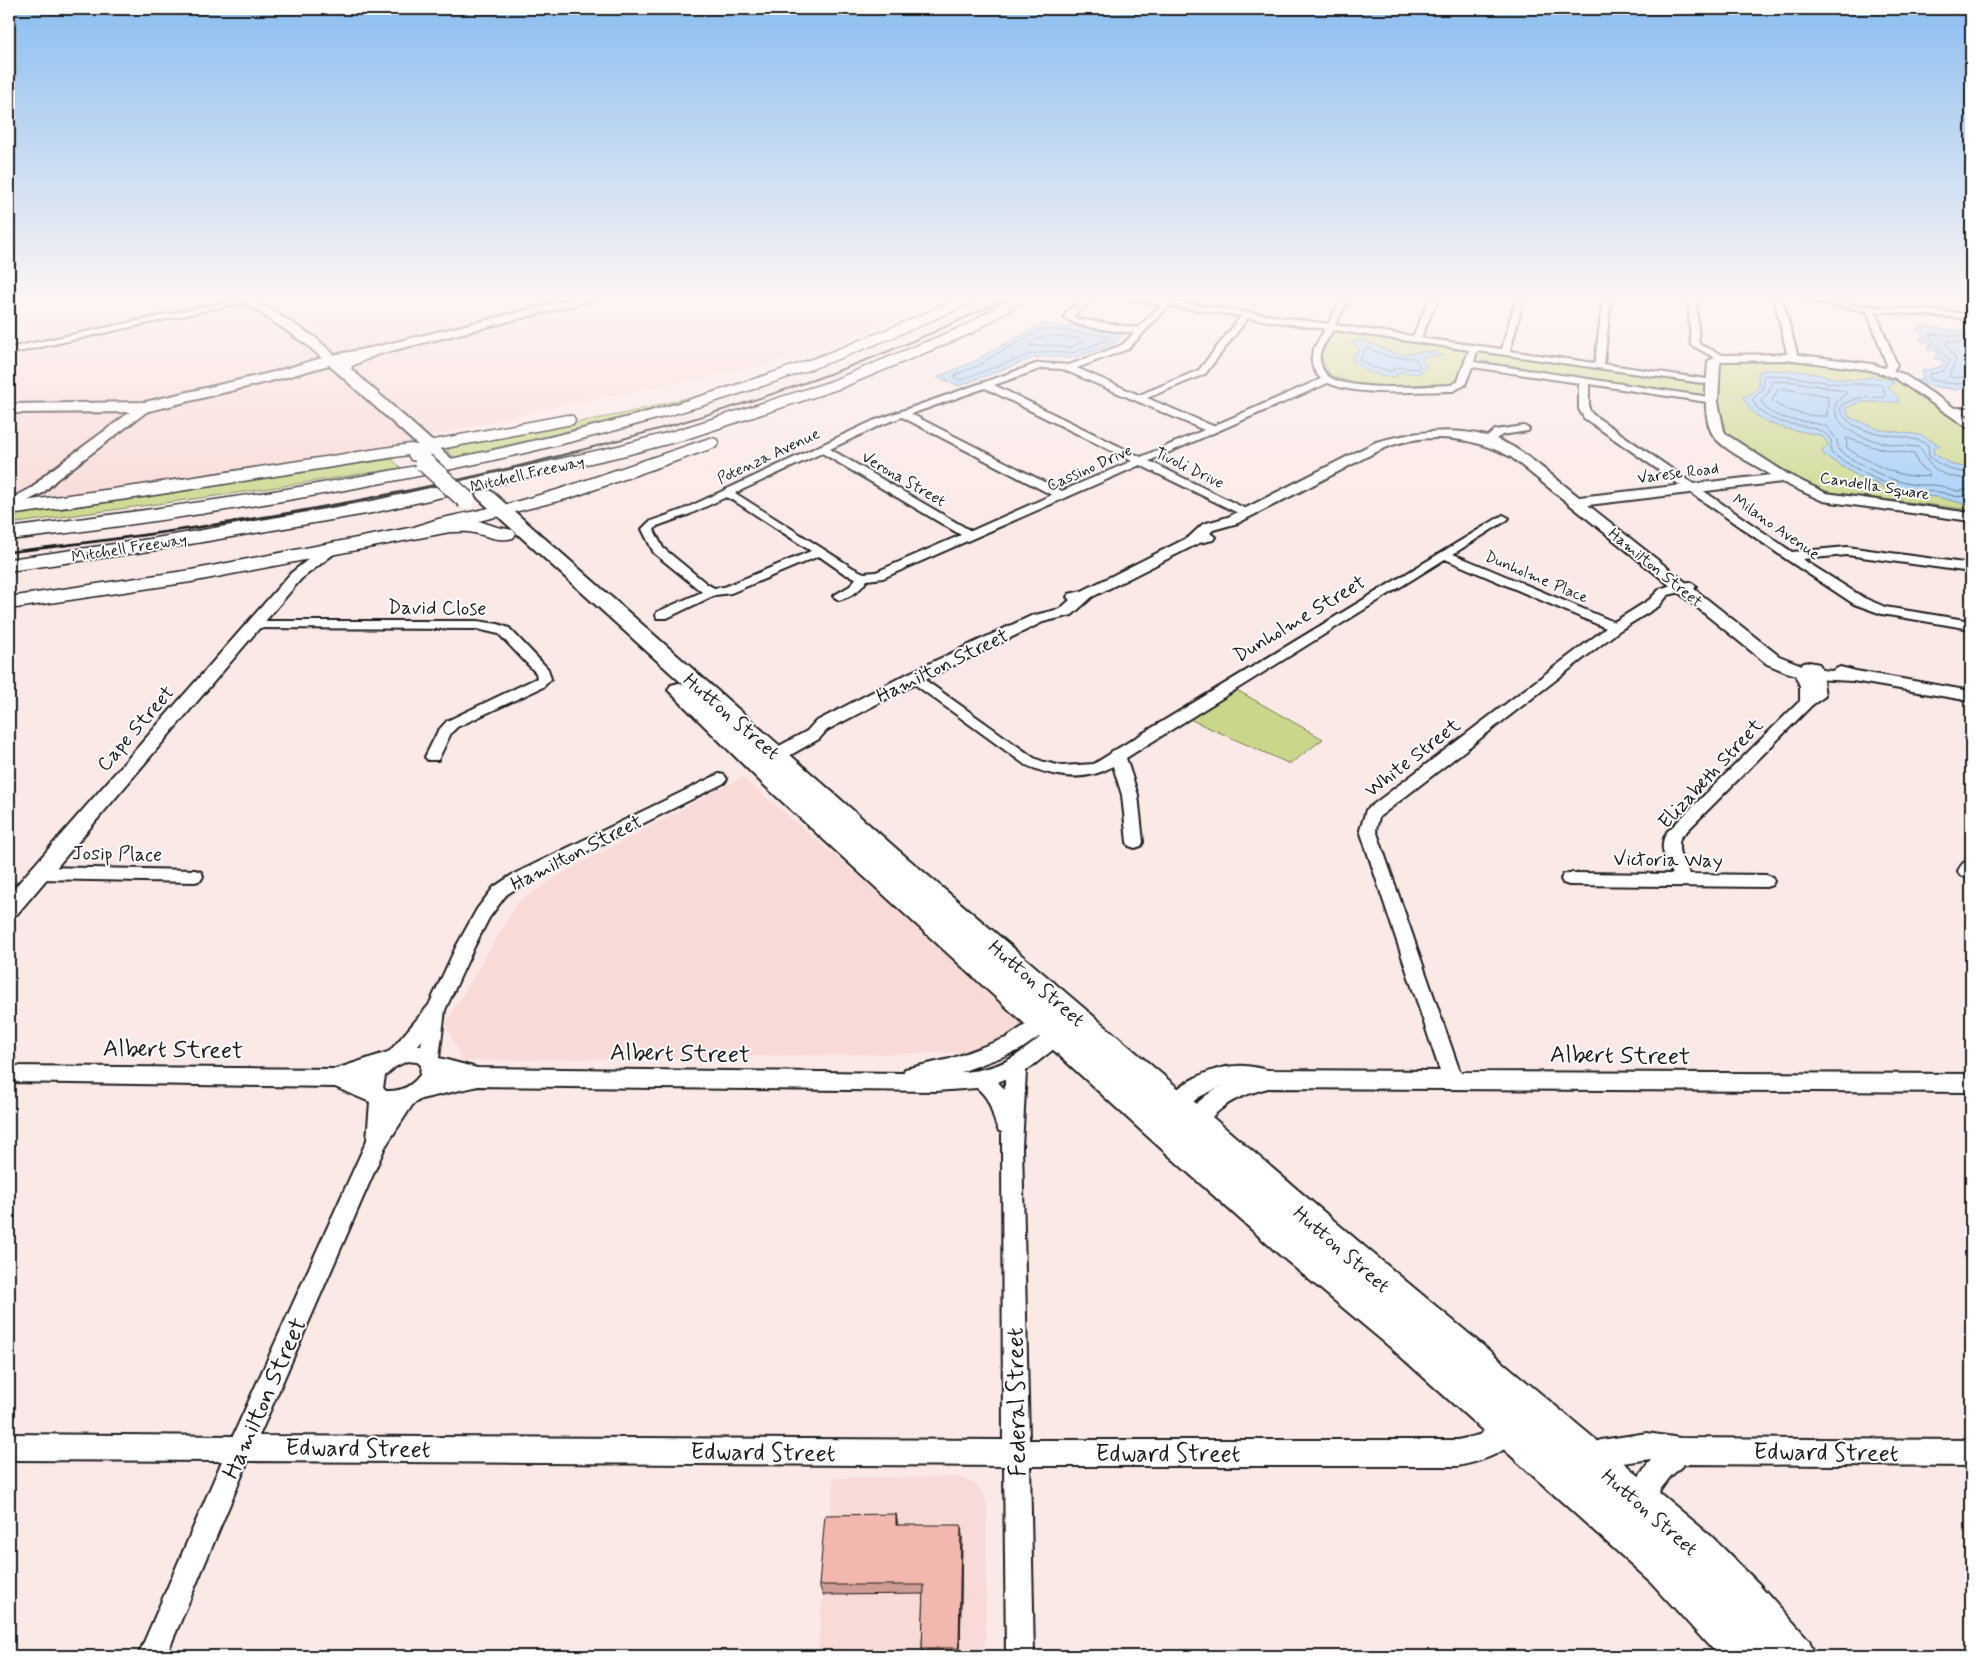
<svg xmlns="http://www.w3.org/2000/svg" width="1980" height="1665" font-family="Mynerve,sans-serif">
<style>
.built{fill:#f8dad6}
.green{fill:#cad78a;stroke:#737a53}
.water{fill:#9fcefb;stroke:#6b87a2}
.lines{fill:none;stroke-linecap:round;stroke-linejoin:round}
.shore{stroke:#506375;stroke-width:1}
.minor-casing{stroke:#1c1c1c;stroke-width:4}
.tertiary-casing{stroke:#1c1c1c;stroke-width:4}
.secondary-casing{stroke:#1c1c1c;stroke-width:4}
.primary-casing{stroke:#1c1c1c;stroke-width:4}
.motorway-casing{stroke:#1c1c1c;stroke-width:3}
.minor{fill:#fff;fill-rule:evenodd}
.tertiary{fill:#fff;fill-rule:evenodd}
.secondary{fill:#fff;fill-rule:evenodd}
.primary{fill:#fff;fill-rule:evenodd}
.motorway{fill:#fff;fill-rule:evenodd}
.rail-far1{stroke:#1c1c1c;stroke-width:2}
.rail{stroke:#1c1c1c;stroke-width:2.5}
.primary-bridge-casing{stroke:#1c1c1c;stroke-width:21;stroke-linecap:butt}
.primary-bridge{stroke:#fff;stroke-width:18}
.wall{fill:#d09d96;stroke:#1c1c1c}
.shaded-wall{fill:#a9807a;stroke:#1c1c1c}
.building{fill:#f2b7ae;stroke:#1c1c1c}
.labels{text-anchor:middle;stroke-width:4;stroke-linejoin:round;paint-order:stroke}
.far-street-label{font-size:16px;fill:#1c1c1c;stroke:#fff}
.street-label{font-size:20px;fill:#1c1c1c;stroke:#fff}
.near-street-label{font-size:24px;fill:#1c1c1c;stroke:#fff}
</style>
<rect width="100%" height="100%" fill="#fbe9e7"/>
<filter id="ink" filterUnits="userSpaceOnUse"><feTurbulence type="fractalNoise" baseFrequency=".02" numOctaves="2"/><feDisplacementMap in="SourceGraphic" scale="10" xChannelSelector="R" yChannelSelector="G"/><feConvolveMatrix kernelMatrix="1 2 1 2 8 2 1 2 1" color-interpolation-filters="sRGB"/></filter>
<g filter="url(#ink)">
<path class="built" d="M9,298H946L931,306L829,345L757,367L540,410L363,453L54,501L9,506Z
M742,777L1037,1027L990,1052L462,1061L446,1023L518,902L563,873Z
M959,1477L976,1485L983,1493L987,1506L985,1656H817L834,1478Z"/>
<path class="green" d="M1334,328L1471,348L1461,377L1453,385C1412,386 1368,391 1330,375L1320,355Z
M1476,348L1710,384L1711,398L1472,363Z
M1790,358L1886,372L1971,427V510L1820,491L1733,439L1723,429L1717,394L1719,363L1723,360Z
M687,398L689,399C611,421 533,440 454,457L447,450L461,444L622,414Z
M392,459L401,468L230,494L9,524V513L63,509Z
M1235,689L1323,739L1290,764L1187,718Z"/>
<path class="water" d="M1048,324L1065,327L1076,326L1124,334L1112,345L1070,359L1052,356L1033,358L959,386L937,377L978,360L984,355L1040,325Z
M1923,326L1971,332V388L1965,387L1956,390L1920,384L1914,380H1923L1922,371L1940,367L1945,361L1934,358L1939,352L1927,349L1932,344L1919,340L1925,335L1916,329Z
M1362,340C1376,344 1385,352 1400,354C1414,355 1429,347 1443,356H1423L1422,360L1427,367L1419,374L1401,372L1396,375V377C1381,376 1362,373 1353,360V354L1360,351L1352,342Z
M1764,370L1799,371L1840,379L1855,380L1873,377L1892,380L1894,383L1887,386L1899,399V402H1860L1845,408L1849,417L1881,430L1921,435L1941,446L1933,448L1934,454L1953,465L1971,468V498L1965,504L1938,497L1909,495L1893,491L1856,475L1824,455L1822,451L1828,445L1825,439L1820,435C1792,429 1756,428 1743,397L1751,394L1759,387L1758,372Z"/>
<g class="lines">
<path class="shore" d="M1048,329L1107,336L1109,339L1070,354L1052,351L1031,354L960,380L955,378L956,374L980,365L987,359L1041,330Z
M1047,335L1078,338L1084,341L1069,348L1052,345L1030,346L1031,342Z
M1971,337L1930,334V337L1950,361L1943,371L1930,374L1929,377L1931,380L1954,384L1971,383
M1971,343L1949,341L1946,343L1956,360L1949,376L1954,378L1971,376
M1367,347L1389,357L1415,358L1420,367L1416,369L1400,367L1391,371L1374,368L1360,360Z
M1779,388L1828,396L1827,416C1809,417 1786,412 1772,401Z
M1847,438L1877,448L1914,454L1919,466L1929,473V476C1901,480 1870,463 1847,448Z
M1971,473C1955,472 1941,467 1929,456L1928,445C1904,430 1856,442 1840,410L1842,404L1859,398L1885,397L1886,395L1881,384H1839L1793,377L1765,375L1763,377V389L1752,400C1772,436 1816,416 1831,440V453C1855,468 1882,486 1911,490C1920,491 1929,491 1938,492C1952,494 1956,500 1971,494
M1971,479C1955,478 1936,475 1927,460C1923,455 1924,450 1918,447C1894,445 1848,441 1837,416C1832,405 1837,400 1846,394L1845,391L1797,382L1772,381L1769,392L1761,401C1772,424 1807,418 1827,427L1837,440L1839,451C1861,465 1884,479 1910,484C1920,486 1931,484 1941,486C1956,490 1956,494 1971,488"/>
<g class="minor-casing">
<path id="minor" d="M246,298H262L9,354V348Z
M1086,298H1095L1073,316L1078,319L1138,328L1161,305L1132,300L1128,298H1149L1328,324L1342,298H1350L1335,325L1413,336L1430,298H1438L1421,338L1502,349L1516,298H1524L1510,351L1595,363L1603,298H1611L1604,364L1713,380L1716,381V385L1477,351L1474,362L1716,398V402L1713,403L1589,384V409L1592,414L1792,552L1847,547L1971,564V572L1847,555L1802,559L1864,598L1885,607L1971,621V629L1882,614L1854,604L1786,559L1584,418L1579,409V383L1472,367L1465,385L1453,391C1419,391 1358,397 1328,383L1149,461L1250,511L1252,513L1250,515H1242L1140,465L883,578L867,580C860,591 852,596 839,600L833,596L850,586L856,578L845,574L819,556L731,593L715,595L667,618H657L656,615L657,612L702,592L654,553L642,529L649,522L682,510L873,421L1039,363L1069,365L1122,345L1134,333C1116,330 1077,329 1064,317L1067,311ZM1169,306L1241,316L1199,370L1139,395L1077,368L1128,349ZM1248,318L1325,329C1315,347 1303,360 1321,379L1213,426L1147,398L1205,374ZM1333,330L1469,350L1458,381L1451,385C1423,386 1349,392 1328,376C1322,371 1319,361 1320,354C1322,346 1329,337 1333,330ZM1043,368L1062,369L1204,430L1141,457L994,385ZM985,388L1132,461L1062,491L911,414ZM902,417L1052,495L971,531L830,449L881,425ZM822,453L961,535L876,572L864,573L853,568L735,493ZM726,497L733,500L811,551L724,587L714,588L707,584L663,548L654,530L657,526L690,514Z
M1688,298H1696L1699,344L1725,356V360H1719L1691,345Z
M1774,298H1782L1798,357L1796,359L1793,360L1788,357Z
M1797,298H1816L1854,305L1971,314V319L1875,311L1897,365L1891,374L1888,375L1883,372L1887,365L1867,311L1801,300Z
M1953,408H1971V414L1950,413V409Z
M1524,426L1529,429L1528,431L1502,435L1488,444L1483,441L1495,430Z
M1503,515L1509,518L1507,520L1453,554L1614,622L1649,600L1660,589L1674,584L1690,582L1696,586L1694,589L1668,595L1659,606L1620,630L1379,817L1376,830L1460,1072L1971,1074V1092L1268,1088C1251,1093 1235,1097 1221,1109C1210,1117 1203,1129 1190,1134L1183,1131L1180,1125C1187,1109 1209,1091 1226,1084L1199,1097L1177,1115L1170,1118L1163,1115L1160,1109C1171,1086 1212,1066 1237,1066C1247,1065 1258,1068 1268,1070L1440,1071L1360,830L1366,810L1606,628L1445,559L1126,758L1138,795L1143,842L1141,846L1135,848L1129,846L1127,842L1122,795L1113,766C1085,783 1052,777 1024,764L906,678L913,674L918,675L1034,758L1044,762L1062,766L1094,764L1110,754L1112,751L1117,749Z
M253,621H477L498,624L509,628L548,669L551,679L543,687L457,727L451,733L438,760H428L425,757L438,731L447,721L537,678L536,673L499,634L477,629L248,628L246,625Z
M1809,662L1819,664L1821,667L1825,696L1812,705L1680,838C1676,852 1683,863 1690,874L1766,875L1772,877L1774,881L1772,885L1766,887L1569,885L1563,883L1561,879L1563,875L1569,873L1673,874C1665,860 1658,847 1667,832L1800,701V686L1794,672L1804,663Z
M719,774L724,775L727,779L724,783L524,883L506,895L489,918L474,947L445,1010L439,1058L477,1068L903,1073L905,1069L950,1059L1006,1038L1043,1013L1050,1011L1057,1013L1060,1019L1056,1025L1062,1023L1069,1025L1072,1031L1069,1037L1026,1071L1022,1147L1029,1440H1458L1479,1435L1500,1419L1509,1415L1518,1419L1522,1428C1511,1453 1482,1461 1458,1466H1030L1034,1656H1006L1004,1466L248,1461L166,1656H138L222,1461L9,1460V1434L233,1436L367,1140L370,1102L335,1087L9,1082V1066L336,1069L385,1053L390,1051L429,1005L456,947L477,909L494,887L512,875ZM1053,1027C1020,1053 1006,1069 961,1072L1020,1050ZM422,1040L421,1046L418,1045ZM407,1061L417,1062L421,1065L420,1075C412,1086 401,1092 386,1091L383,1088L385,1076L395,1067ZM1005,1079V1090L998,1082ZM478,1086L936,1091L977,1088C994,1102 990,1114 999,1131L1002,1132L1003,1440L259,1436L385,1147L413,1104L421,1099Z
M1971,859V875L1966,877L1960,875L1958,871C1961,865 1964,861 1971,859Z
M39,867L195,870L201,872L203,876L201,880L195,882L39,879L33,877L31,873L33,869Z
M1647,1433L1680,1438L1971,1440V1466L1684,1464L1670,1477L1660,1490L1652,1513L1643,1517L1634,1513L1630,1504L1638,1478L1651,1459L1601,1466L1590,1470L1581,1466L1577,1457L1581,1448L1601,1440Z"/>
</g>
<g class="tertiary-casing">
<path id="tertiary" d="M1793,354L1872,364L1903,374L1971,419V428L1967,427L1895,378L1870,370L1793,360L1723,361L1720,363L1718,402L1724,431L1727,435L1789,475L1826,493L1971,513V521L1823,501L1782,482L1588,505L1779,656L1812,669L1832,671L1840,667L1856,671L1971,691V701L1853,681L1812,679L1786,672L1767,664L1511,457C1474,437 1426,431 1385,448C1366,456 1348,467 1330,476C1300,492 1269,507 1238,523L1213,530L1210,533L1215,537L1213,540L1199,543L1092,597L1072,615L1043,622L919,682L827,730L819,739L769,767L762,769L755,767L753,763L755,759L807,731L815,722L907,674L1031,616L1060,609L1070,600L1067,597L1069,594L1082,591L1189,537L1203,524L1228,517L1376,442C1422,429 1480,423 1521,452C1541,466 1560,482 1579,497L1771,475C1754,464 1733,455 1718,441C1700,425 1707,383 1708,361L1722,355Z
M145,403L149,404L151,407L149,410L56,480L43,493L9,510V500L33,487L46,474L141,404Z
M330,546L335,547L337,550L335,553L301,579L17,914L9,916V894L291,573L320,550Z"/>
</g>
<g class="secondary-casing">
<path id="secondary" d="M576,298H596L594,300L375,355L333,363L327,359L333,355L375,347Z"/>
</g>
<g class="primary-casing">
<path id="primary" d="M238,298H252L316,338L341,361L368,348H378L380,351L378,354L352,366L351,369L453,460L455,463L453,466H441L329,365L283,378L145,412L9,413V404L145,402L274,372L322,358L306,344Z
M485,490L491,491L899,851L1365,1247L1711,1536L1760,1585L1809,1640L1815,1656H1718L1651,1582L1390,1347L1281,1256L1145,1134L763,784L668,690L671,685L679,683L684,685L479,499L476,495L479,491Z"/>
</g>
<g class="motorway-casing">
<path id="motorway" d="M958,298H976L974,301C756,405 519,461 282,501C191,516 100,530 9,540V528C331,487 661,438 958,298Z
M1012,298H1029L972,333L841,388L686,439L626,455L372,513L150,551L9,571V559L150,539L372,501L618,446L674,431L829,382L962,327Z
M567,415L573,416L575,420L573,424L440,449L444,453L441,457L435,458L425,457L423,460L417,461L411,460L408,455L142,497L9,515V503L142,485L410,444L417,445L428,441Z
M710,438L716,439L719,443L716,447L570,498L479,521L497,527L513,530L516,534L513,538C499,542 488,536 474,533C467,531 458,532 450,532L191,582L9,609V597L191,570L414,527L438,519L508,504L557,490Z"/>
</g>
<use href="#minor" class="minor"/>
<use href="#tertiary" class="tertiary"/>
<use href="#secondary" class="secondary"/>
<use href="#primary" class="primary"/>
<use href="#motorway" class="motorway"/>
<path class="rail-far1" d="M570,453C721,414 867,368 1006,298"/>
<path class="rail" d="M9,552C199,530 389,501 575,452"/>
<g class="primary-bridge-casing">
<path id="primary-bridge" d="M424,462L466,500"/>
</g>
<use href="#primary-bridge" class="primary-bridge"/>
</g>
<path class="wall" d="M898,1525L962,1536L960,1656H924L922,1648L924,1594L823,1595L819,1585Z"/>
<path class="shaded-wall" d="M896,1514L898,1526L896,1525Z
M961,1525L962,1536L960,1656L959,1648Z"/>
<path class="building" d="M896,1514V1525H961L959,1648H922L924,1585H819L825,1515Z"/>
</g>
<linearGradient id="sky" x2="0" y2="1"><stop stop-color="#8bbef0"/><stop offset="0.56" stop-color="#fdf5f4"/><stop offset="1" stop-color="#fdf5f4" stop-opacity="0"/></linearGradient>
<rect width="1980" height="531" fill="url(#sky)"/>
<g class="labels">
<g class="far-street-label">
<text transform="translate(768 455) rotate(-25)" y="6">Potenza Avenue</text>
<text transform="translate(1089 467) rotate(-24)" y="6">Cassino Drive</text>
<text transform="translate(1190 467) rotate(26)" y="6">Tivoli Drive</text>
<text transform="translate(1678 472) rotate(-7)" y="6">Varese Road</text>
<text transform="translate(527 473) rotate(-13)" y="6">Mitchell Freeway</text>
<text transform="translate(904 478) rotate(30)" y="6">Verona Street</text>
<text transform="translate(1875 485) rotate(9)" y="6">Candella Square</text>
<text transform="translate(1777 526) rotate(35)" y="6">Milano Avenue</text>
<text transform="translate(129 547) rotate(-9)" y="6">Mitchell Freeway</text>
<text transform="translate(1656 567) rotate(39)" y="6">Hamilton Street</text>
<text transform="translate(1537 576) rotate(23)" y="6">Dunholme Place</text>
</g>
<g class="street-label">
<text transform="translate(437 607) rotate(1)" y="7">David Close</text>
<text transform="translate(1299 618) rotate(-31)" y="7">Dunholme Street</text>
<text transform="translate(942 665) rotate(-26)" y="7">Hamilton Street</text>
<text transform="translate(732 716) rotate(41)" y="7">Hutton Street</text>
<text transform="translate(135 728) rotate(-49)" y="7">Cape Street</text>
<text transform="translate(1412 757) rotate(-38)" y="7">White Street</text>
<text transform="translate(1710 773) rotate(-47)" y="7">Elizabeth Street</text>
<text transform="translate(576 852) rotate(-27)" y="7">Hamilton Street</text>
<text transform="translate(117 853) rotate(1)" y="7">Josip Place</text>
<text transform="translate(1668 859) rotate(1)" y="7">Victoria Way</text>
<text transform="translate(1037 983) rotate(41)" y="7">Hutton Street</text>
<text transform="translate(1342 1249) rotate(41)" y="7">Hutton Street</text>
<text transform="translate(1650 1512) rotate(41)" y="7">Hutton Street</text>
</g>
<g class="near-street-label">
<text transform="translate(173 1049) rotate(1)" y="8">Albert Street</text>
<text transform="translate(680 1053) rotate(1)" y="8">Albert Street</text>
<text transform="translate(1620 1055) rotate(1)" y="8">Albert Street</text>
<text transform="translate(264 1398) rotate(-66)" y="8">Hamilton Street</text>
<text transform="translate(1016 1402) rotate(-91)" y="8">Federal Street</text>
<text transform="translate(358 1448) rotate(1)" y="8">Edward Street</text>
<text transform="translate(763 1452) rotate(1)" y="8">Edward Street</text>
<text transform="translate(1826 1452) rotate(1)" y="8">Edward Street</text>
<text x="1168" y="1461">Edward Street</text>
</g>
</g>
<rect width="1980" height="1665" fill="none" stroke="#fff" stroke-width="30"/>
<rect x="15" y="15" width="1950" height="1635" fill="none" stroke="#1c1c1c" stroke-width="2" filter="url(#ink)"/>
</svg>
